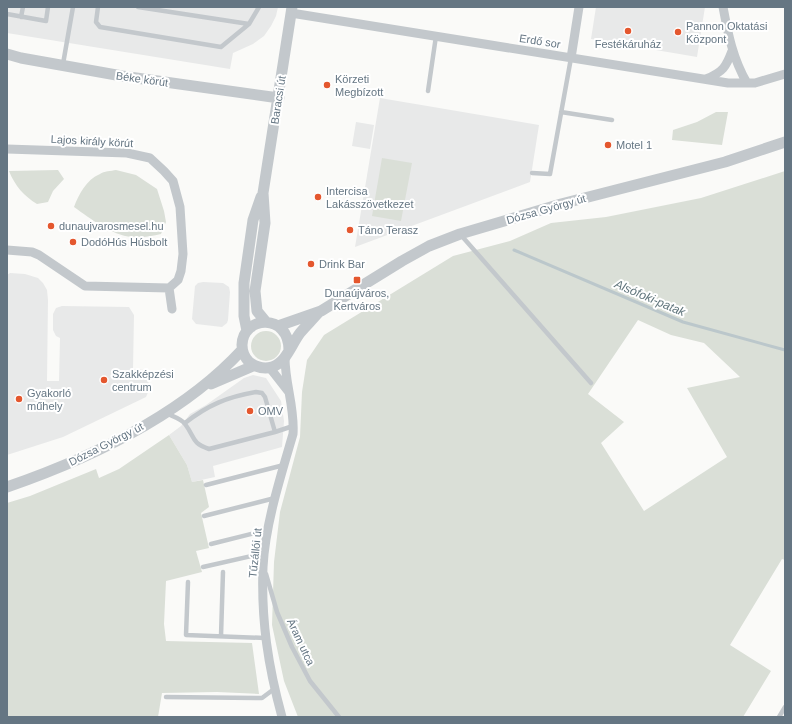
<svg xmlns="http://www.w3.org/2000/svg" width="792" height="724" font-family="Helvetica,sans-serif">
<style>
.built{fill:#e8e9e9}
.green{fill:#dadfd7;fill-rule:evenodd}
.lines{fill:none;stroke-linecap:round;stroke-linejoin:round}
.stream{stroke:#bbc7cb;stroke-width:3}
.service{stroke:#c3c8cc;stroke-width:4.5}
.minor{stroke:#c3c8cc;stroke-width:9}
.tertiary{stroke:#c3c8cc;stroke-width:11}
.poi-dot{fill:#e4572e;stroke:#fff;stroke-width:1.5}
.labels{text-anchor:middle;stroke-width:4;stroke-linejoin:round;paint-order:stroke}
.poi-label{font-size:11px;fill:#657683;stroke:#fff;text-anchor:start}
.street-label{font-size:11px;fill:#657683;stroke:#fff}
.water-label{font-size:12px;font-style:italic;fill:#60757c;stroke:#fff}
</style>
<rect width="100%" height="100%" fill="#fafaf8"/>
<path class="built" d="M7,7H278L276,16L271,26L264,36L253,44L233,53L230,69L7,33Z
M596,7H705L697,57L591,39Z
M380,98L539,125L530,182L355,247Z
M356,122L374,125L370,149L352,146Z
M10,273L25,274L38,278L43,283L47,290L48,300L47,381H59L60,338L56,336L53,330V314L56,308L62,306L129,307L134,315L133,369L144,370L148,374L149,390L146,397L63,437L7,455V275Z
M203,282L223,283L229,287L230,292L228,320L227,323L222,327L196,324L192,319L195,286L198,283Z
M253,375L266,378L281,401L284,421L282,447L213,466L215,477L192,482L187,465L169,435L181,426L190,414L206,405L244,378Z"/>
<path class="green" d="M716,112H728L722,145L672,140L673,130L697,122Z
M382,158L412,163L401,221L372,216Z
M58,170L64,179L53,191L48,202L37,204C24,196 15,186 9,171Z
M116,170L136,175L157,189L164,211L166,222L161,234C152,236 142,238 132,237C111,235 91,219 74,207C79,194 86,180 100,174C104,171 111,171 116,170Z
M785,171V560L782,559L730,645L771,671L743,717H298L284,681L272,625L274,562L280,512L300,437L302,392L307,360L324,335L453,256L510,241L551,223L606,217L701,198ZM638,320L671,335L704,343L740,377L687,388L727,457L644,511L601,443L624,422L588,394Z
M251 346a15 15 0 1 1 30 0a15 15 0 1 1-30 0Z
M169,435L187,465L192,482L203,480L209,507L201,513L209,548L196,551L202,572L166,581L164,624L166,641L252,643L259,694L217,692L162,693L158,717H7V503L30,496L96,469L99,478L119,469Z"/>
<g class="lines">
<path class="stream" d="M514,250L683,322L785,350"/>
<path class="service" d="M98,7L96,22L100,27L221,47L249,24
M138,7L249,24L259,7
M7,14L46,21L48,7
M21,17L23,7
M63,64L73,7
M428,91L436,36
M561,112L612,120
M532,173L550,174L571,58
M460,234L591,383
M166,413C172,416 182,419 185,424C195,437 191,443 209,449L275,432L293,426
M185,423C208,405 227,397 256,392L262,393L265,397L275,432
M206,485L284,465
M204,516L275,498
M211,544L267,530
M203,567L265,553
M266,574L277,612L292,647L310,681L339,717
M188,582L186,635L265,638
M221,636L223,572
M166,697L262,698L274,689
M779,717L785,707"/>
<path class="minor" d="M723,7C728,34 733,59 747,83
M291,13L728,83H755L785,74
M571,58L579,7
M706,79C723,72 726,67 732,51
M7,149L127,153L150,158L164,171L173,181L180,207L183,254L181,271L178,280L169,288
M7,250L32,252L39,255L85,286L169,288L172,309
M270,368L288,391
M282,717C268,666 261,620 263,567C265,525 281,475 293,434C295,408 285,384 285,358"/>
<path class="tertiary" d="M7,54L21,58L122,76L279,98
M266,322L257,311L255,291L265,223L263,193L292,7
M278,326L321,311L402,261L429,246L460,234L561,204L725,162L785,142
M247,331L244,316V283L253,220L261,197
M289,350C289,313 243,315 242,345C242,351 245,358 249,362C256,367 263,370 272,367C286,363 291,345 300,333C306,326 313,319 319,312
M211,384L253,366
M7,487C91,458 181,416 242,350"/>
</g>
<g class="poi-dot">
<circle cx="628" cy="31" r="4"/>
<circle cx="678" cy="32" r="4"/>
<circle cx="327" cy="85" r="4"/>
<circle cx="608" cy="145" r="4"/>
<circle cx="318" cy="197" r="4"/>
<circle cx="51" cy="226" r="4"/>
<circle cx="350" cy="230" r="4"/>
<circle cx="73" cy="242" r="4"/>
<circle cx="311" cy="264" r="4"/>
<rect x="353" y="276" width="8" height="8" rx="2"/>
<circle cx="104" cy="380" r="4"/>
<circle cx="19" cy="399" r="4"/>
<circle cx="250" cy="411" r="4"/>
</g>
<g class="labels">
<g class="poi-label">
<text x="686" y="30">Pannon Oktatási<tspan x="686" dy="13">Központ</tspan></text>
<text x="628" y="48" text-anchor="middle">Festékáruház</text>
<text x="335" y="83">Körzeti<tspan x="335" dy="13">Megbízott</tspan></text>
<text x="616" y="149">Motel 1</text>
<text x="326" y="195">Intercisa<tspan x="326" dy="13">Lakásszövetkezet</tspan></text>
<text x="59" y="230">dunaujvarosmesel.hu</text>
<text x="358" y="234">Táno Terasz</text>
<text x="81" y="246">DodóHús Húsbolt</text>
<text x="319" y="268">Drink Bar</text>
<text x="357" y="297" text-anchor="middle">Dunaújváros,<tspan x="357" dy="13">Kertváros</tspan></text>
<text x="112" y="378">Szakképzési<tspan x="112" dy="13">centrum</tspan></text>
<text x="27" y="397">Gyakorló<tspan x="27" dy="13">műhely</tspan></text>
<text x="258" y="415">OMV</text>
</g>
<g class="street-label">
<text transform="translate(540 41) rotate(9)" y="4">Erdő sor</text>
<text transform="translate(142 79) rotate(8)" y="4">Béke körút</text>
<text transform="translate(278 100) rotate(-81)" y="4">Baracsi út</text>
<text transform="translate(92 141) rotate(3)" y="4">Lajos király körút</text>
<text transform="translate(546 209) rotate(-16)" y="4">Dózsa György út</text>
<text transform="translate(106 444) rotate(-27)" y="4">Dózsa György út</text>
<text transform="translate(255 553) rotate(-84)" y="4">Tűzállói út</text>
<text transform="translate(301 642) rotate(65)" y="4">Áram utca</text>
</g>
<g class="water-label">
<text transform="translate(650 298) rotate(23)" y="4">Alsófoki-patak</text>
</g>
</g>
<rect width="792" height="724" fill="none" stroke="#657683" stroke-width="16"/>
</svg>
